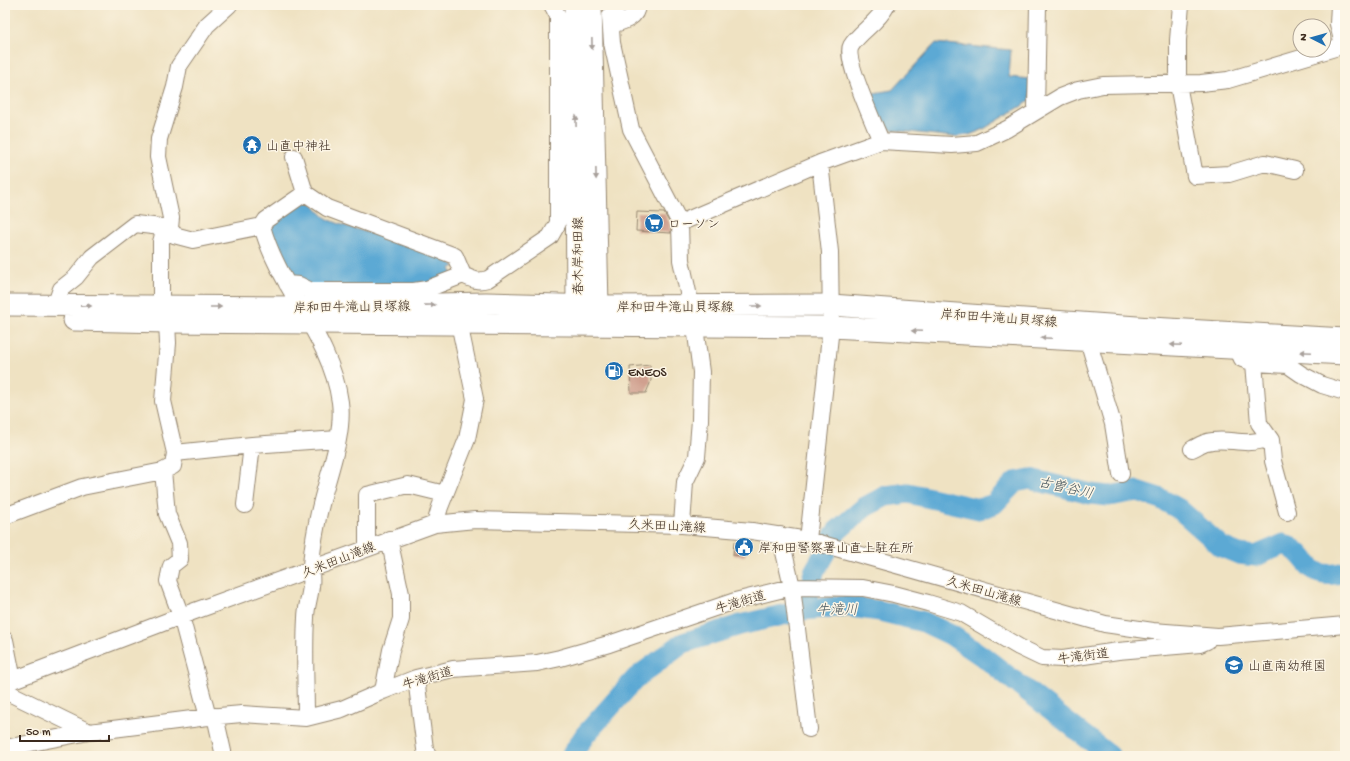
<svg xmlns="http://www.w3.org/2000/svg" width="1350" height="761" font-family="'Gochi Hand','Klee One',sans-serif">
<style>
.water{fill:#5ba9d4;stroke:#4b6a79}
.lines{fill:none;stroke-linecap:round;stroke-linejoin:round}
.river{stroke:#5ba9d4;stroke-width:21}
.building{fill:#d0a08f}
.minor-casing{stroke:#958670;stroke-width:18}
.major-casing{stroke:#958670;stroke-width:23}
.minor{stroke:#fff;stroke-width:16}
.major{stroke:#fff;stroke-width:21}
.oneway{fill:#a79f9a}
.labels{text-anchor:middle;stroke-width:3;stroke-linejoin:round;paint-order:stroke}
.poi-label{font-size:13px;fill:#3b2a1e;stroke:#fcf5e5;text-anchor:start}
.street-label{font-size:13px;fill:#3b2a1e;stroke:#fcf5e5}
.water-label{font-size:14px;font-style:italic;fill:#46565e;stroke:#fcf5e5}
</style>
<rect width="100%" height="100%" fill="#fcf5e5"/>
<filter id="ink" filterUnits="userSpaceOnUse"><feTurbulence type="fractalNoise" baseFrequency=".025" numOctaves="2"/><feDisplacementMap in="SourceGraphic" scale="8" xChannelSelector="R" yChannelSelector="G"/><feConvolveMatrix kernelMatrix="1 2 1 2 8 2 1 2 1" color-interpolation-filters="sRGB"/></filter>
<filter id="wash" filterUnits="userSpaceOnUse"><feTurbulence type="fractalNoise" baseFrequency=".012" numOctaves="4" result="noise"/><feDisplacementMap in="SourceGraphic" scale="16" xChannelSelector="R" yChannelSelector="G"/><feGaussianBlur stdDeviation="0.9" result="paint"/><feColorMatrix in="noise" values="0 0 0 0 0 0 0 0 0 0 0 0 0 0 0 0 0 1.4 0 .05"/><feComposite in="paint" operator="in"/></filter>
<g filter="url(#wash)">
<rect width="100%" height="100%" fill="#efe2c2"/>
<path class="water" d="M936,43L1011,50L1009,77L1030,79V101L982,130L969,135L954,137L892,130L885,126L879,119L868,94L892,90Z
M307,197C313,204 321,215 328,219C355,233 440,246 455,266L450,269L453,274L421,286L316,288L293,280L269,235L274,217Z"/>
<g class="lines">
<path class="river" d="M804,610L814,572L837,531L865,507L886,496L908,493L979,509L994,504L1015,482L1030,479L1091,494L1109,496L1137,491L1159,498L1179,509L1222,547L1239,554L1256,556L1284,544C1313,555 1303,583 1345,572
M571,756L585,735L636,678L683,643L740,625L804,610L844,606L880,611L924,622L951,635L985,658L1110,756"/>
</g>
<g id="blocks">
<path class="building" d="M637,212L664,213L671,225V233L636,231Z
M650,365L651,381L646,393H631L630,367Z
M734,542L747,543L745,556L733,555Z"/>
</g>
</g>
<g filter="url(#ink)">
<use href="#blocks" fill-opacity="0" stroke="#958670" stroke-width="1"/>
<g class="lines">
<g class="minor-casing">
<path id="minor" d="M229,5L207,25L179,66L175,87L159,139L158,157L171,218L170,228L174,235L193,240L262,226
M618,5L610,16L612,43L631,129L680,223L681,260L691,306
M1181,5L1178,40V84L1195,176L1229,174L1265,163L1295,170
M1339,5L1338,24L1343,45
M611,25C621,22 637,19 637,5
M1036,111L1038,5
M881,141C875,126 844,58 851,46C860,31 877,24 887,5
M294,157L305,193L266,220L262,226C279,289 331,336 340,402C345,440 323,485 317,523C314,538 311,555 311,571C311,576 312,581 311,586C310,597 306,607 306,618C304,651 306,685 306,718
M305,193L327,208L455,256L463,275
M680,223L820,163L881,141L952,145L977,143L1007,129L1060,97L1078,90L1103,85L1201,83L1228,80L1345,45
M287,284L299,285L311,291H414L427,289L463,275C473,280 478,282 488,279L550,237L558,223V16L552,5
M55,306L61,289L76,277L92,257L135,224L170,228
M161,307V242L165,228
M1088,340L1113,424L1121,474
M1237,348L1242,359L1254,363L1259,423L1271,440L1273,461L1287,512
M1254,363L1288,365L1301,374L1322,385L1345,392
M1192,449C1197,447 1202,443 1207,442C1228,436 1244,448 1269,438
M175,453L252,445L338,439
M163,471L167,514L179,543L180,559L171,566L168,581L181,616L208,717
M245,505L252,445
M5,516L82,487L163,471L173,466L175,453L163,401L168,343L167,322
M435,524L440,507L467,439L475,399L459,323
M682,525L685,482L697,457L700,420L701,372L695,327
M808,540L831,327L830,252L820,163
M367,548V495L408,485L445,494
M5,640L13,680
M416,678L425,749L428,756
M5,683L181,616L435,524L475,520L682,525L752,531L808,540L1105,624L1153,631L1218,636L1345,625
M5,691L89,732
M383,691L391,650L401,619V594L389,539
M215,716L224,756
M809,729L792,587L863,588L894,594L928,603L961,613L1019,647L1042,658L1063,659L1118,651L1200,644L1207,641
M5,748L89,732L208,717L242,714L306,718L342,709L383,691L416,678L453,669L537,663L560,658L609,644L735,601L792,587L780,535"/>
</g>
<g class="major-casing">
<path id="major" d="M575,5L577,305L583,318
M5,305L303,307L486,303L598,306L831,305L1151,328L1345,339
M591,318L598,306L591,5
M74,320L167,322L831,327L1345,354"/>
</g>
<use href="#minor" class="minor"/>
<use href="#major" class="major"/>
</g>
<defs><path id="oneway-solid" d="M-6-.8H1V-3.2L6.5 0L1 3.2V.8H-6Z"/></defs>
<g class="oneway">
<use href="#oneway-solid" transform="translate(592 44) rotate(89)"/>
<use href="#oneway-solid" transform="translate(576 121) rotate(-91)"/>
<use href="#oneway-solid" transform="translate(596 174) rotate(89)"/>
<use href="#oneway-solid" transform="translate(430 305) rotate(-1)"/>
<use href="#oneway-solid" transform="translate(86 306) rotate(1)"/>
<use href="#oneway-solid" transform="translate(756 306)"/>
<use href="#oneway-solid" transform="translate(216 307)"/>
<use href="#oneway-solid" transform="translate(917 331) rotate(-177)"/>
<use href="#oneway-solid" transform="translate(1046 338) rotate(-177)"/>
<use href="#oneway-solid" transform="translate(1176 345) rotate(-177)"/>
<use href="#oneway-solid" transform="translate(1306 352) rotate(-177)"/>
</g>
</g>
<defs>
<g id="temple-disc" transform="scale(1)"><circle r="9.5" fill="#1f6fb2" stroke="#fcf5e5"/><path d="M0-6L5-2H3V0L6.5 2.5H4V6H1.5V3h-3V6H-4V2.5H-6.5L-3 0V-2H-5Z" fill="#fff"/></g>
<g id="supermarket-disc" transform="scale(1)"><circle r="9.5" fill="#1f6fb2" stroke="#fcf5e5"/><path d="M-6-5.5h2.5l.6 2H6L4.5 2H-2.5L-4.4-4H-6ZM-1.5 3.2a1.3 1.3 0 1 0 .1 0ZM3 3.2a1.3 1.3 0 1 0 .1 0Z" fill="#fff"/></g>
<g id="fuel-disc" transform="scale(1)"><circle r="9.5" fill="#1f6fb2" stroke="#fcf5e5"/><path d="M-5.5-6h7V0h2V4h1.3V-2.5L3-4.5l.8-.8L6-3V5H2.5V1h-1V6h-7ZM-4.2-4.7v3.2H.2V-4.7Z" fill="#fff"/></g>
<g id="civic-disc" transform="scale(1)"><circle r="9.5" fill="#1f6fb2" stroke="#fcf5e5"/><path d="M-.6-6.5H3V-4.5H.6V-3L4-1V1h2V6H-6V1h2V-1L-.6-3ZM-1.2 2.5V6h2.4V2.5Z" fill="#fff"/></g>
<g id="school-disc" transform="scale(1)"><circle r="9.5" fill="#1f6fb2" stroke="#fcf5e5"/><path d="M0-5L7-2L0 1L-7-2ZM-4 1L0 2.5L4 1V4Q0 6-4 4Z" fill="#fff"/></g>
</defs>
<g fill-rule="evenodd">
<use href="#temple-disc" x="252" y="145"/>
<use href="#supermarket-disc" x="654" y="223"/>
<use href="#fuel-disc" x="614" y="371"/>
<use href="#civic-disc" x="744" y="547"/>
<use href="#school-disc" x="1234" y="665"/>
</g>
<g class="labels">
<g class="poi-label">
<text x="266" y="150">山直中神社</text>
<text x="668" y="228">ローソン</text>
<text x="628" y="376">ENEOS</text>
<text x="758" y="552">岸和田警察署山直上駐在所</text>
<text x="1248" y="670">山直南幼稚園</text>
</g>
<g class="street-label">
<text transform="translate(577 256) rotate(-90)" y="5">春木岸和田線</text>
<text transform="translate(352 306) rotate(-1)" y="5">岸和田牛滝山貝塚線</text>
<text x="675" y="311">岸和田牛滝山貝塚線</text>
<text transform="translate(999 317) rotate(4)" y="5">岸和田牛滝山貝塚線</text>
<text transform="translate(667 525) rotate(3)" y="5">久米田山滝線</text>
<text transform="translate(338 559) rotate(-21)" y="5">久米田山滝線</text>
<text transform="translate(984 590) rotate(16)" y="5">久米田山滝線</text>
<text transform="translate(740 601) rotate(-16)" y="5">牛滝街道</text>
<text transform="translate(1083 655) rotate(-7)" y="5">牛滝街道</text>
<text transform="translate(427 677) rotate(-16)" y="5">牛滝街道</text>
</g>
<g class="water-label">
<text transform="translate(1066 487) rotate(13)" y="5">古曽谷川</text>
<text transform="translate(837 609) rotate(-1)" y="5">牛滝川</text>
</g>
</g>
<rect width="1350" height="761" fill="none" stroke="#fcf5e5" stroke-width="20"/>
<g transform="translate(1312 38) rotate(276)"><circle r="19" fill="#fcf5e5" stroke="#afa495"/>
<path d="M0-3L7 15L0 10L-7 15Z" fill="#1f6fb2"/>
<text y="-6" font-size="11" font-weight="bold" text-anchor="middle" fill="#3b2a1e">N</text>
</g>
<path d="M20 735v6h89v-6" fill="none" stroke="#3b2a1e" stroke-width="2"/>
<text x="26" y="735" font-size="12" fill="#3b2a1e" stroke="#fcf5e5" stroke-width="3" paint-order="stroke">50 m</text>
</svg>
